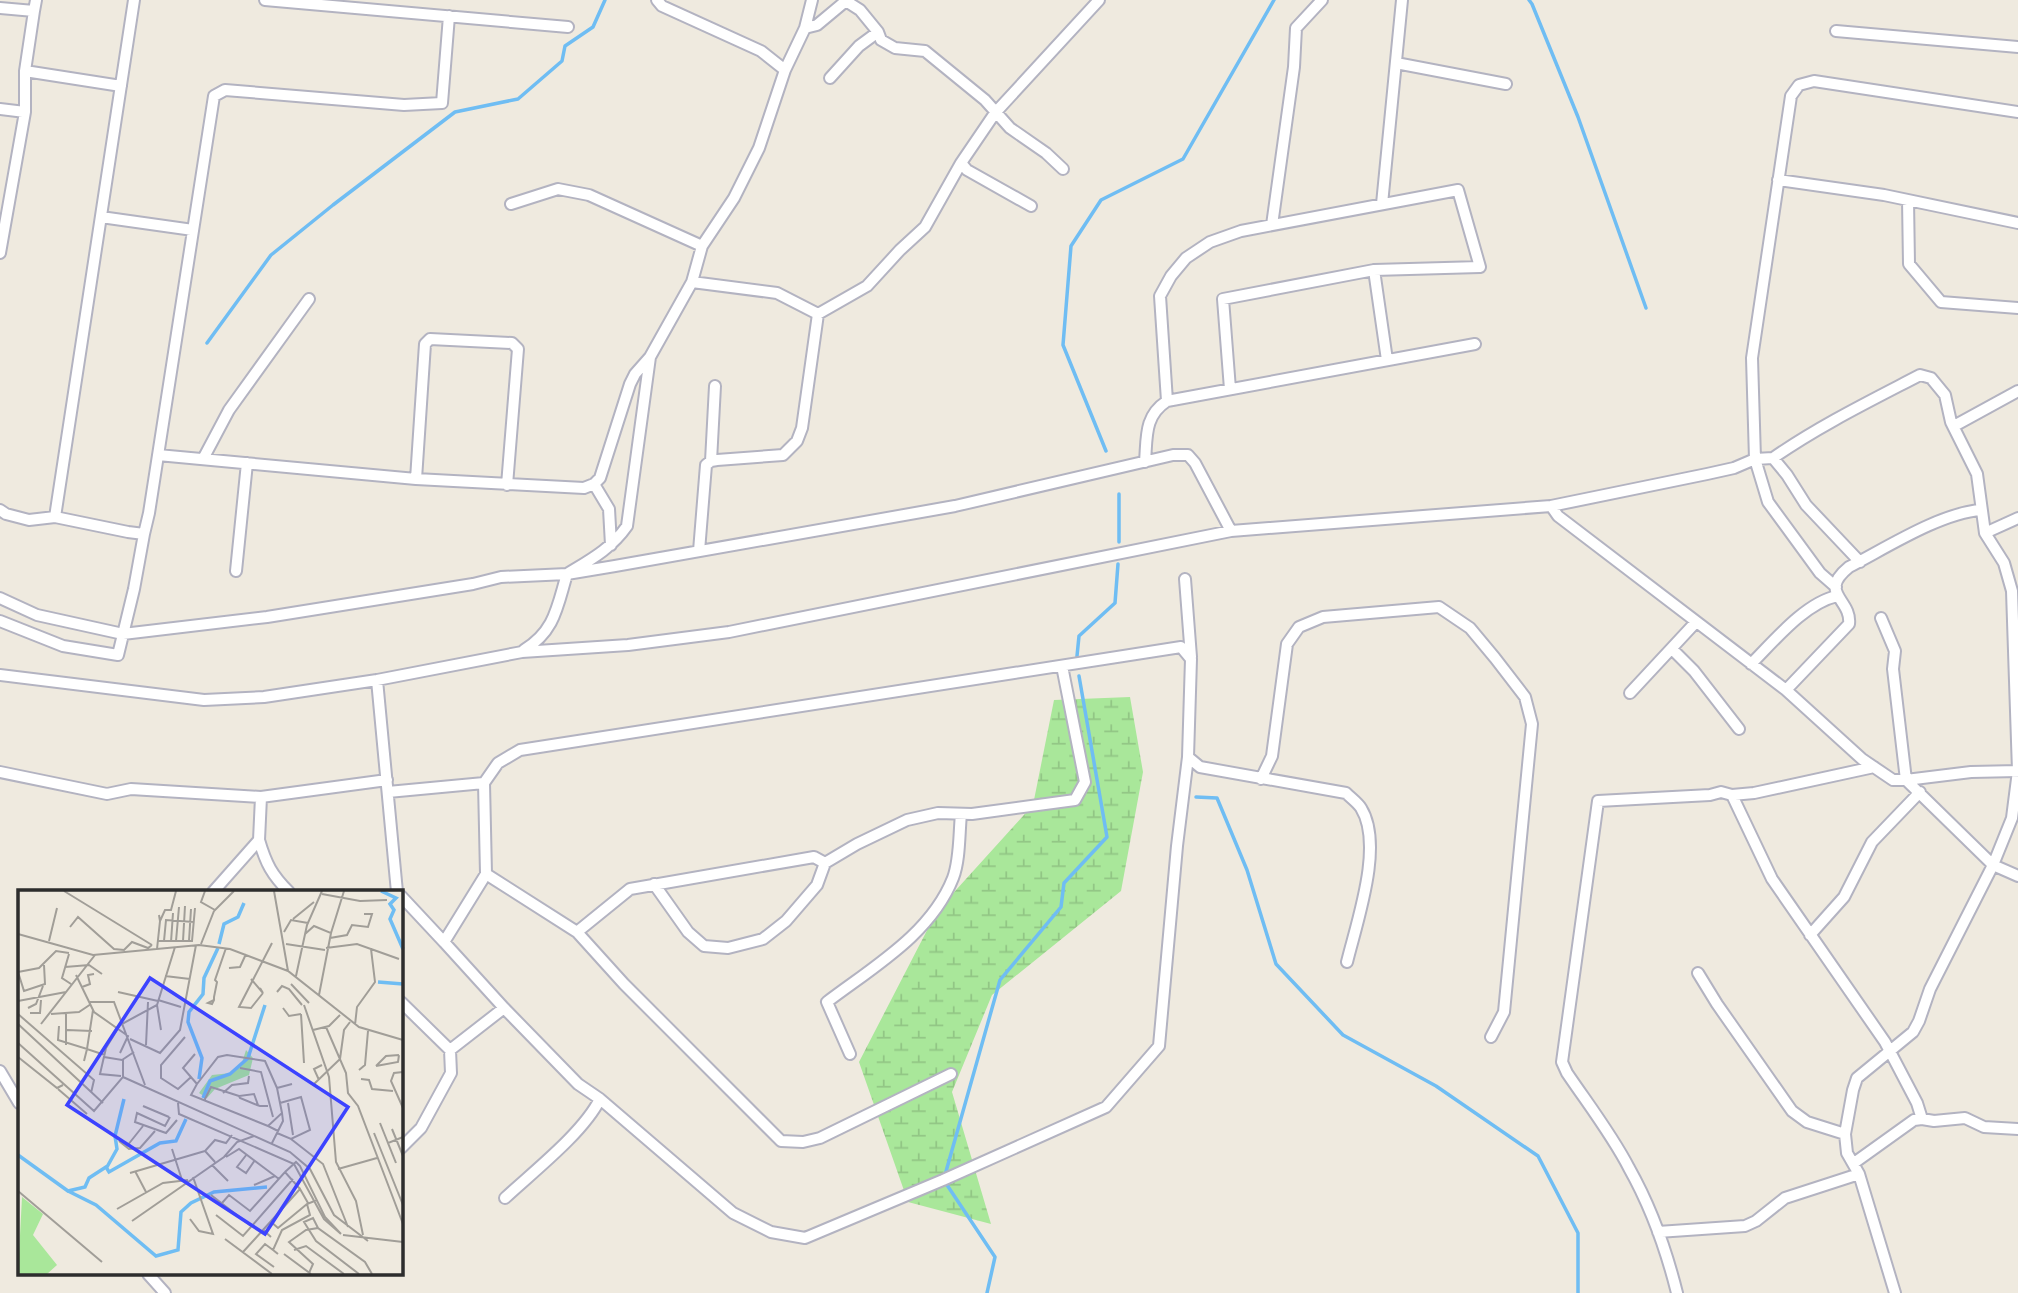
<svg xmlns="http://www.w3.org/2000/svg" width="2018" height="1293" font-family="'Roboto Condensed',sans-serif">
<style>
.wetland{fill:url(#wetland-marsh)}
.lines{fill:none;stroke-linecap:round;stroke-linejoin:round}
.stream{stroke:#6fbdf3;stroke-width:3.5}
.minor-casing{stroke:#b3b3c1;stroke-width:14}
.minor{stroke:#fff;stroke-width:10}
.inset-river{fill:none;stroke:#6fbdf3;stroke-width:3.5}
.inset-road{fill:none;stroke:#a19e98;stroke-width:2}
.view{fill:#3c43ff;fill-opacity:0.15;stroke:#3c43ff;stroke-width:3.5}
.inset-edge{fill:none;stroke:#2d2d2d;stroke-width:3.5}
</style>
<defs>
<pattern id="wetland-marsh" width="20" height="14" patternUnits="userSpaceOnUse" patternTransform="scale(1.75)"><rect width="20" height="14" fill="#a9e79a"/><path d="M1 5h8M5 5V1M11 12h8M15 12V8" fill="none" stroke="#92c685"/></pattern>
</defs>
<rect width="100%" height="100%" fill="#efeadf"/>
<path class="wetland" d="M1130,697L1143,772L1121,891L992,995L952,1092L991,1224L908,1202L859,1062L937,911L1033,805L1054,700Z"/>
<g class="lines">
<path class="stream" d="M1529,0L1532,4L1578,117L1646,308
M207,343L271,255L333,205L455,112L518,99L562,61L565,46L593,27L605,0
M1106,451L1063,345L1071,246L1101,200L1183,159L1274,0
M1119,542V494
M1077,656L1079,636L1115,603L1118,564
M1196,797L1217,798L1247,870L1276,964L1343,1035L1436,1086L1538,1156L1578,1233V1293
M945,1175L1000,980L1061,907L1064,883L1107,837L1079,676
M945,1182L995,1257L987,1293"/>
<g class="minor-casing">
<path id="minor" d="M265,0L568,27
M657,0L662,6L761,51L785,70
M846,1L860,10L878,32L881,40L895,48L925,51L985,100L1010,128L1046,153L1063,169
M0,8L34,11L36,0
M805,28L817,25L847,0
M1836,31L2018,47
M1396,63L1506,84
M25,71L121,86
M830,78L859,46L878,32
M0,109L25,112
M961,163L967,170L1031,206
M1778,180L1884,195L2018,223
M1908,200L1909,264L1941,302L2018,308
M511,204L558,189L589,195L702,246
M1382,204L1402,0
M101,217L193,230
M1272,225L1294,67L1296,28L1322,0
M0,253L25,112V71L34,11
M1374,270L1387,360
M692,282L777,293L818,314L802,428L797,441L783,455L717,460L711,461L706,465L699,551
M818,314L867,286L900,250L925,227L961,163L995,113L1099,0
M1167,401L1160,296L1171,276L1186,258L1210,242L1241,231L1458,190L1480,267L1374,270L1223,299L1230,389
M1954,426L2018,391
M158,455L416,479L584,488L594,484L600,478L630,384L635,374L650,357
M1773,458C1819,426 1870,401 1920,375L1931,378L1945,395L1951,422L1977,474L1985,533L2004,563L2012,591L2018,771L2012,818L1993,865L1930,989L1919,1021L1913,1032L1857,1078L1853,1090L1845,1134L1847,1153L1859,1174L1895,1293
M203,459L229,410L309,299
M711,461L715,386
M1145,462C1147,437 1144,416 1167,401L1475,344
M416,479L425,344L430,339L512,343L518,349L507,485
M594,484L609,509L611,545
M1551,506L1558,516L1786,690L1862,759L1893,780H1906L1993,865L2018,876
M0,510L6,514L29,520L55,517L128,532L144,534L149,513L214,96L225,90L404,105L442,103L449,16
M55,517L134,0
M1985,533L2018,518
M236,571L247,463
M1185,579L1191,657
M1836,587L1820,573L1768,502L1755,459L1752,358L1791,96L1799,85L1814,81L2018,112
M0,598L37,615L123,634L267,617L473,584L501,577L567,574L615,566L955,506L1173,455H1188L1195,463L1231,531
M1881,618L1895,651L1893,669L1906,780L1971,772L2018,771
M0,621L63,646L118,655L134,589L144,534
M1672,649L1694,671L1739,729
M524,650C555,631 557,607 567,574C590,560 611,549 627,526L650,357L692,282L702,246L734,198L759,148L785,70L805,28L812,0
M1751,664C1774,641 1805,603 1837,596
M0,675L204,700L264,697L377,680L522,652L628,645L729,632L1231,531L1551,506L1707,474L1734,468L1755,459L1773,458L1787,475L1806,505L1860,562
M377,680L397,892
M1786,690L1849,624C1852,599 1817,593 1849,567C1886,548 1940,513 1981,510
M1630,693L1696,622
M0,772L107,794L131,789L261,797
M1261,779L1272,756L1287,644L1299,627L1323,617L1439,607L1470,628L1495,658L1525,697L1532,724L1504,1012L1491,1037
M484,783L498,763L520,750L1181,647L1191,659L1188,757L1200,767L1346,793C1351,798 1358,803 1361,808C1384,845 1357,921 1347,962
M388,792L484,783L486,874L444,942L504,1008L578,1084L600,1099C583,1133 534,1171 505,1198
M1732,795L1772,879L1885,1042L1917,1103L1922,1119
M259,840C266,864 272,875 289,892
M825,863L857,844L907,820L938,813L972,814L1075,800L1085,782L1062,666
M486,874L577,932L624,984L781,1141L803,1142L820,1138L951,1074
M213,892L259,840L261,797L387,780
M401,896L444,942
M577,932L630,889L814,857L825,863L817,885L786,921L763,939L728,948L704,946L688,932L654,884
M1810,935L1844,897L1872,842L1920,792
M1698,973L1717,1004L1792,1111L1807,1122L1845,1134
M401,1002L450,1050
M850,1054L827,1002C873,967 931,934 953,878C960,860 959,834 961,814
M0,1071L19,1103
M600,1099L733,1213L771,1232L805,1238L943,1180L1106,1107L1159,1046L1177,846L1188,757
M401,1148L421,1128L451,1073L450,1050L504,1008
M1854,1163L1914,1120L1922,1119L1934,1121L1965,1118L1984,1127L2018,1129
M1658,1232L1745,1226L1756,1221L1785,1198L1859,1174
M148,1274L165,1293
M1677,1293C1666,1249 1651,1207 1629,1168C1612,1135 1588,1104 1567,1073L1562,1062L1598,801L1710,795L1721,792L1732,795L1754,793L1874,767"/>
</g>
<use href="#minor" class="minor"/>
</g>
<g transform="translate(18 890)">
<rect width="385" height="385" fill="#efeadf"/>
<path d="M4,307L25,324L15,345L39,375L29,384H0Z" fill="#a9e79a"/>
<path d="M228,160L235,168L231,185L197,199L189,208L181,203L194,185L213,183L223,176Z" fill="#a9e79a"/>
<path class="inset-river" d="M363,1L378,8L372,14L376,20L372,29L385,59M201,54L206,34L220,27L226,13M360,92L385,94M181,189L184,168L170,132L171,122L185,104L186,88L200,58M185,208L192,191L212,184L230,168L247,115M0,265L50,301L67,297L71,288L88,277L91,282L142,253L158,251L168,229M89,277L99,259L97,246L106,209M50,301L78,315L138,366L160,360L163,322L173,313L196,302L249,297"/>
<path class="inset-road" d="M46,1L134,55M187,1L183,12L197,20M256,1L270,81M304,4L342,11L369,10M141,25L142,31L147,20H153L158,1M275,29L296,12M52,37L60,27L96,59L106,60L114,52L130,58L134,55M266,42L273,30L290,33M313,43L326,1M0,44L75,65L181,55L212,59L270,81L341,137L385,150M287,44L296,36L313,43L301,105M312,48L329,45L334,35L350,37L354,24H346M31,51L39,18M140,51H174L177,18M146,51L148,30L176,32M158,51L161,17M165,51L167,16M171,51L173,19M153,52L155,23M183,54L196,21L216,1M268,54L307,60M308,58L339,54L353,59L357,92L339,117L337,135M139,59L142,31M353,59L381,69M51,64L44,88L53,94M47,77L71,75L84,84M211,78L222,77L228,64M0,82L6,101L27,94L26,75M0,82L21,78L38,61L51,63M58,85L76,122L110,146L102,163M147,86L172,89M278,86L289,35L304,1M233,89L245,103L242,98M273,94L291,113M64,97L72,94L70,85L76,84M100,102L140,111M259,102L264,96L271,99L284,115M245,103L233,118L221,117L254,53M140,110L163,117M196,110L190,113L194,114L196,110V107L199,92L197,90L208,58M0,111L48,102M72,112H96L127,195M139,115L143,140M286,115L311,187L318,272L338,311L345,345M10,118L18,114L25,96M265,118L271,126L283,124M12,123H22L23,110M0,124L76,190L73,203M33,124L61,122L73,114M283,124L286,173M0,134L85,213M23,134L77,65M41,136L40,150L69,159L75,120M308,137L328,183L330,203L340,216L385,334M49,140L74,141M295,140L311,136L322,125M167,147L143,175V188L160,199L173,187M112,149L142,163L162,140L178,55M0,153L76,221L105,187V169M48,155V124M128,155L130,112M177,164L165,178L179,194L173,205L250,236M0,167L39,198L45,195M86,167L104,170L116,162M66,171L69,159L87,165M358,176L380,172L381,165M358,176L368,166L381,165M222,178L243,182L255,227M341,180L347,175L350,141M385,182L376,183L373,191L385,218M103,186L82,184L88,158L102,135L139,115L157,57M105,187L272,262L292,279L316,325L350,351M343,189L351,190L354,199L375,201M301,190L296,179L304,175M179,194L200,167L209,165L247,171L259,198M296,194L322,169L326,140L332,132M40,199L69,224M205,203L214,195L230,193L231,186M186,211L193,197L221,206M160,213L161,224L276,274L306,329L323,344M270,213L275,245M240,215L236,204L221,206L222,208L239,215L242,216H250M125,216L151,227M152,227L147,236L119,223L117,232L148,243L159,230M362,233L370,253M374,239L385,266M260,241L250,236L264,223L259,198L274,194M259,243L273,249L292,240L283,207L262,213M356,243L385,315M273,249L305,274L330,337M101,251L111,259L122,258L137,241M254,253L265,231L264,223M109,256L125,236M154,259L164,290M229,264L219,277L228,283L237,270M208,267L221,259L261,289M197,272L187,261L197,250L208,253L214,245M378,273L370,253L385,247M194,275L210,291M320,279L359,268M117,281L128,302M267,282L278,272L282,276L307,327L323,344M112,283L187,261M236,295L257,286M0,301L84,372M193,305L233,336M204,313L211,305L232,321L267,282L282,299M99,319L145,293L170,290M198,325L225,346L275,289M172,329L181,341L195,344L175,287M114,331L206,267L219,252L236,246M252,331L260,338L289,314M245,340L282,299L290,313M325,345L385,352M207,349L254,384M255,360L247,354L238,364L256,377M276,360L288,356L326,384M225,362L245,340L253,347M260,364L255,360L264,340L292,325L289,314L299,310M266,364L293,384M291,383L295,374L271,352L288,340L300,338M341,384L298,351L286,332L295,328L300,338L347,372L354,384"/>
<path class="view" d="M132,88L330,217L247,344L49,215Z"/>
<rect width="385" height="385" class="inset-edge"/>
</g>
</svg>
